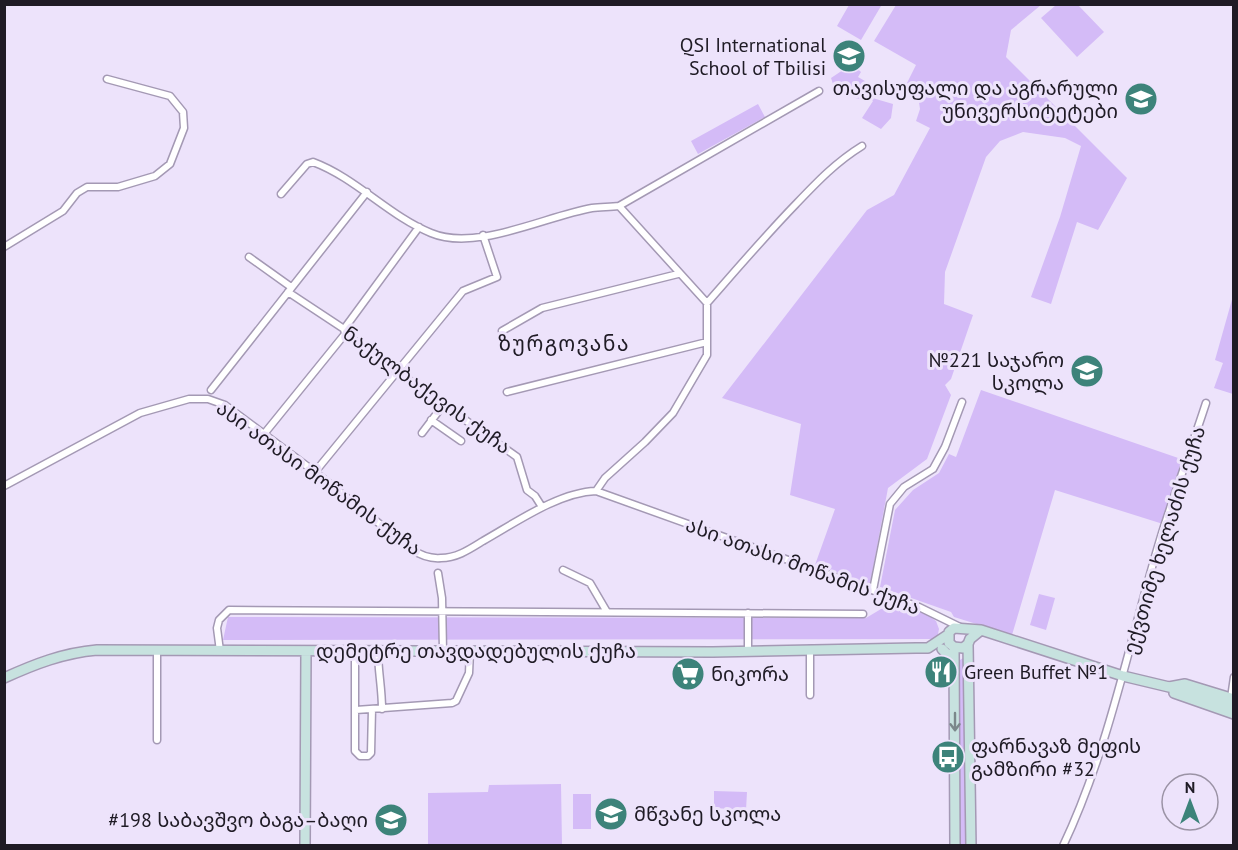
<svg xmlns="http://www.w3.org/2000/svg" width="1238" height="850" font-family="'PT Sans','Noto Sans Georgian',sans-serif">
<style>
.green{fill:#d4bbf7}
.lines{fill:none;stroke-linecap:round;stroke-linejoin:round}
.street-casing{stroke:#a499b4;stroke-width:9}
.secondary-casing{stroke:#a499b4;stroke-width:12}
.street{stroke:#fff;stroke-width:6}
.secondary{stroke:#c7e2df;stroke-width:9}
.oneway{stroke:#7b888b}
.labels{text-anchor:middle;stroke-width:6;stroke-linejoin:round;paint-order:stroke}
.poi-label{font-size:20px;fill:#1f1b25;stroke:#ede3fb;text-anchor:end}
.street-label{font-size:20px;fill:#1f1b25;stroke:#ede3fb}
.neighbourhood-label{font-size:21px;letter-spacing:1.5px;fill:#1f1b25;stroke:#ede3fb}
</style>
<rect width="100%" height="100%" fill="#ede3fb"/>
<path class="green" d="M880,5L881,6L861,40L837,26L849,5Z
M896,5H1041L1011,30L1006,57L1127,178L1098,230L1077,222L1051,304L1031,297L1060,217L1081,146L1065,138L1023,132L1000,141L986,157L945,272L944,304L973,315L951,379L945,385L951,395L927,459L888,488L870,584L815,565L835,509L790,495L801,424L722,398L867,210L894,195L930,128L916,121L920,109L918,96L905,87L916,65L874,41Z
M1056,5H1078L1104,32L1077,57L1041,18Z
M853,65L861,72L858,77L877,88L869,97L893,104L891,118L881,129L862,118L873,101L868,98L867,100L855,98L834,87L831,78L846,68Z
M758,104L765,117L698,154L691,141Z
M1233,296L1234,394H1233L1214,388L1223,363L1215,360Z
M981,390L1184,460L1163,524L1055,490L1012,635L954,617L951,612L880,587L895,510L913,490L939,473L949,454L956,457Z
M1039,594L1055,598L1046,630L1030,625Z
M901,604L929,616L936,621L939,629L937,639L223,640L228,617L866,618L881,609Z
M963,658L965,660V846L960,845V660Z
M561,784L562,845H428V793L488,792L489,785Z
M714,791L747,792L746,810L714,808Z
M573,794H591V829H573Z"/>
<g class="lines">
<g class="street-casing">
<path id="street" d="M281,194L307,164L313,162C356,178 389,216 431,233C476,252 546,216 592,208C601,207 610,207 619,206L819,91
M4,247L63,211L77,193L87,187H118L155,176L170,164L184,128L183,112L170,96L107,79
M249,257L291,287
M288,292L344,329L345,334L517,457L527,490L535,496L542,507
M707,303C736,270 765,236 796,204C817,182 836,162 862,146
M344,329L419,227
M502,331L542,308L678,274
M211,390L367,192
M507,392L707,342
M431,420L461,441
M422,433L444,404
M264,434L345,334
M315,472L463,291L497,277L483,235
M4,486L140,413L189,399H208L225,405L315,472L411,549C420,555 430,559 441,558C457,558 470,549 483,541C515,523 559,492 596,491L919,607L960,627
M596,491L605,478L645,442L673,413L707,355V303L619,206
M563,570L590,583L607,612
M438,573L442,598L443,651
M873,590L890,504L904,487L933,469L945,447L962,402
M748,613V651
M810,649V695
M157,651V740
M220,651L217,628L219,620L229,610L863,614
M355,651V751L360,756H368L371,753L372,709
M378,651C378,671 382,688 382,709
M1231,698L1234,677
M356,710L452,703L456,701L469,673L470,651
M1063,846C1110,747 1130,637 1162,533C1176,489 1192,446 1206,403"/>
</g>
<g class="secondary-casing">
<path id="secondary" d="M981,630L970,639L968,644L963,648L954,647L949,643V632L954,628L981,630L1123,676L1190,692L1234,707
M968,644L971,846
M954,647L955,846
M942,649L954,661
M4,678C35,664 63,653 97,650L713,652L916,648H928L949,634
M1169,687L1185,684L1234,699
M1174,693L1234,714
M305,846L306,651"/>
</g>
<use href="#street" class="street"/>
<use href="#secondary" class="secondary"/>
</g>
<defs><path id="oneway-shaft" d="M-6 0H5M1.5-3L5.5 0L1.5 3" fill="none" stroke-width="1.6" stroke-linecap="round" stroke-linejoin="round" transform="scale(1.5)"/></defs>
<use class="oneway" href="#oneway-shaft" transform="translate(955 722) rotate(90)"/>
<defs>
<g id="school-disc" transform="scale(1.725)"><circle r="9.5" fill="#3d837a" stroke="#ede3fb"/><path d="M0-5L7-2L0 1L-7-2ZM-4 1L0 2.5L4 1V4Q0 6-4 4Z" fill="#fff"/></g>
<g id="university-disc" transform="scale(1.725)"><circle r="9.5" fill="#3d837a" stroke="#ede3fb"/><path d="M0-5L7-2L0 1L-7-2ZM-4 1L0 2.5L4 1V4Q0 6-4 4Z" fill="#fff"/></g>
<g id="restaurant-disc" transform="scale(1.725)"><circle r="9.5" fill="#3d837a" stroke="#ede3fb"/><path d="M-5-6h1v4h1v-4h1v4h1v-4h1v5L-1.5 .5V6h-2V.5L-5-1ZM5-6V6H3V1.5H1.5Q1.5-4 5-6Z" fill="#fff"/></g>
<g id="supermarket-disc" transform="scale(1.725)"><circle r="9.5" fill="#3d837a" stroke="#ede3fb"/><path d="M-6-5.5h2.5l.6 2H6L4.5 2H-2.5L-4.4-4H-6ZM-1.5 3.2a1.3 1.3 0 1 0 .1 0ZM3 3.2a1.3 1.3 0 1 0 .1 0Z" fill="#fff"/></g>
<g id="bus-disc" transform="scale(1.725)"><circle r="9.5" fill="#3d837a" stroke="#ede3fb"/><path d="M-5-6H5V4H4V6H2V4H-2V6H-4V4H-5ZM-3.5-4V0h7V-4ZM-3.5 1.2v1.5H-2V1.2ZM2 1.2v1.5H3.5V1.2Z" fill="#fff"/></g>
</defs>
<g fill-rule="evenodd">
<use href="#school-disc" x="849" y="56"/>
<use href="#university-disc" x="1141" y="99"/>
<use href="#school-disc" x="1087" y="371"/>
<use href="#restaurant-disc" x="941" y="672"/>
<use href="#supermarket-disc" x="688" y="674"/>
<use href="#bus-disc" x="948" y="757"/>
<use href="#school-disc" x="611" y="814"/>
<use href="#school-disc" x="391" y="820"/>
</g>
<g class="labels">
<g class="poi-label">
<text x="826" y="52">QSI International<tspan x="826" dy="23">School of Tbilisi</tspan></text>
<text x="1118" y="95">თავისუფალი და აგრარული<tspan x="1118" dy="23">უნივერსიტეტები</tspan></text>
<text x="1064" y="367">№221 საჯარო<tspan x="1064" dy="23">სკოლა</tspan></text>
<text x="964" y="679" text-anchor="start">Green Buffet №1</text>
<text x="711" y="681" text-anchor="start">ნიკორა</text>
<text x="971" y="753" text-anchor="start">ფარნავაზ მეფის<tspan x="971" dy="23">გამზირი #32</tspan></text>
<text x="634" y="821" text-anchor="start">მწვანე სკოლა</text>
<text x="368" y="827">#198 საბავშვო ბაგა–ბაღი</text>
</g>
<g class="street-label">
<text transform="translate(427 390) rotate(36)" y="7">ნაქულბაქევის ქუჩა</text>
<text transform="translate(319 478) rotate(36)" y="7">ასი ათასი მოწამის ქუჩა</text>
<text transform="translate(1164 540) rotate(-73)" y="7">ექვთიმე ხელაძის ქუჩა</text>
<text transform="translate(803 566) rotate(20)" y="7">ასი ათასი მოწამის ქუჩა</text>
<text x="476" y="658">დემეტრე თავდადებულის ქუჩა</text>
</g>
<g class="neighbourhood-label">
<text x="564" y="351">ზურგოვანა</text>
</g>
</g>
<rect width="1238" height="850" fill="none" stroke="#1f1b25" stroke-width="12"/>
<g transform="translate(1190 802)"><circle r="28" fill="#ede3fb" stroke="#9b93a5" stroke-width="1.5"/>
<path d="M0-4.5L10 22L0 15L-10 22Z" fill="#3d837a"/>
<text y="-9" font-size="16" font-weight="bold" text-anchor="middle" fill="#1f1b25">N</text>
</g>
</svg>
